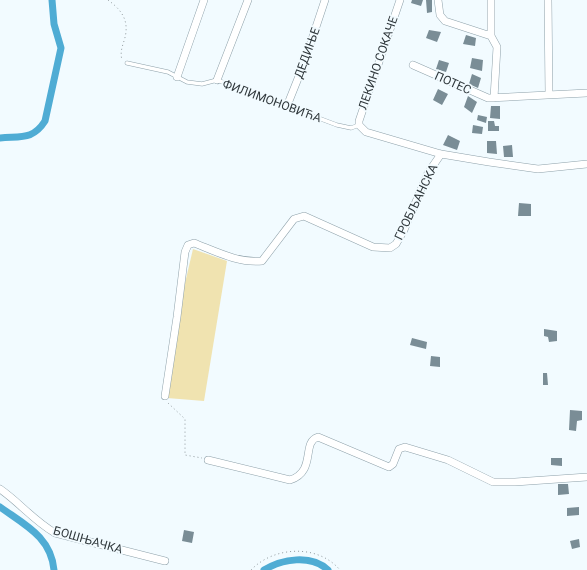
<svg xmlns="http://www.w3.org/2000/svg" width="587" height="570" font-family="Roboto,sans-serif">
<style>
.green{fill:#f0e3b0}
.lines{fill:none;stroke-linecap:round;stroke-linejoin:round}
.canal{stroke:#4facd4;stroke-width:7}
.building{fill:#7a8d96}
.lane-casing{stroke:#8ea1aa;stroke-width:4.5}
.street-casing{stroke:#8ea1aa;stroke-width:8}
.path{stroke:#90999d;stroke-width:1;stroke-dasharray:1 3;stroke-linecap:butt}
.lane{stroke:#fff;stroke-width:3.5}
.street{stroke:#fff;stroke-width:7}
.labels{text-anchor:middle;stroke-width:3.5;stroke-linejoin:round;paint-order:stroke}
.street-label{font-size:12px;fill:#2f373b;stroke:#f2fbff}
</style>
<rect width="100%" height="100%" fill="#f2fbff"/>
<path class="green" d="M193,249L227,261L204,401L167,398L177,317Z"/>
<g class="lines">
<path class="canal" d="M0,138C21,136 33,140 45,121L61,48L54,24L52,0
M0,507C25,525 51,537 54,570
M264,570C282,559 311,554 328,570"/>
</g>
<path class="building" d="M412,0H423L421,6L411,3Z
M426,0H432V12L427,13Z
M429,30L441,32L437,42L426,38Z
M466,35L476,38L475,46L463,44Z
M472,58L483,60L482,71L470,68Z
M439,60L449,63L446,72L436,69Z
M472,74L481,78L478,88L469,84Z
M438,89L448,94L442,105L433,100Z
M468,96L477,102L472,113L464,107Z
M491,106H500V119L490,118Z
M478,115L487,117L486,123L477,120Z
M488,121H494L495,126H499V131H488Z
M473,125L483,127L482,134L472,133Z
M448,135L460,141L457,150L443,145Z
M487,141H496L497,154L487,153Z
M512,145L513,157H504L503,146Z
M519,203L531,204V216H518Z
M544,329L557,331V341L549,342L548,337L544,336Z
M412,338L427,342L426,349L410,345Z
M431,356L440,357V367L430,366Z
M543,373H547L548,385H543Z
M570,410L582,411V420L577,421L576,431L569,430Z
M551,458H562V466L551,465Z
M558,484H568L569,494L558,495Z
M579,507V515L567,516V508Z
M184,530L194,532L192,543L182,541Z
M579,539L580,547L572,549L570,541Z"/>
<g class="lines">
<g class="lane-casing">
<path id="lane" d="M127,63L168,72L187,82L202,84L217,80L337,125L351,128L359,125"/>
</g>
<g class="street-casing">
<path id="street" d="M400,0L359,121V125L366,132L441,154L489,162L538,169L587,164
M438,0L440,15L445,21L491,36L497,47L494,98
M491,0V36
M548,0L549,95
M413,65L488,98L587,93
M177,77L204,0
M217,80L248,0
M287,106L303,66L325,0
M165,396L177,317L185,252L188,245L194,243C217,252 238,263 262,261L294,219L304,216L373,247L390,248L396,244L404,230L428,173L441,154
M208,460L290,480C317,471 301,442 318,437L389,467L393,464L399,449L405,447L448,460L493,482H515L587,477
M0,489C19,502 34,521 55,533L165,561"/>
</g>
<path class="path" d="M108,0C123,11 130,22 124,41C122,47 120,53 122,60
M168,403L185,419V455L202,458
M251,570C274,546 318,544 340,570"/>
<use href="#lane" class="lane"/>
<use href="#street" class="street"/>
</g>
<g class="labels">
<g class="street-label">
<text transform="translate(307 53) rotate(-70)" y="4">ДЕДИЊЕ</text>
<text transform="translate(378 63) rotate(-71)" y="4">ЛЕКИНО СОКАЧЕ</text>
<text transform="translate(453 83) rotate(24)" y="4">ПОТЕС</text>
<text transform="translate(272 101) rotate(20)" y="4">ФИЛИМОНОВИЋА</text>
<text transform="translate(416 202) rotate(-64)" y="4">ГРОБЉАНСКА</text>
<text transform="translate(88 540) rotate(16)" y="4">БОШЊАЧКА</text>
</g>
</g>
</svg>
